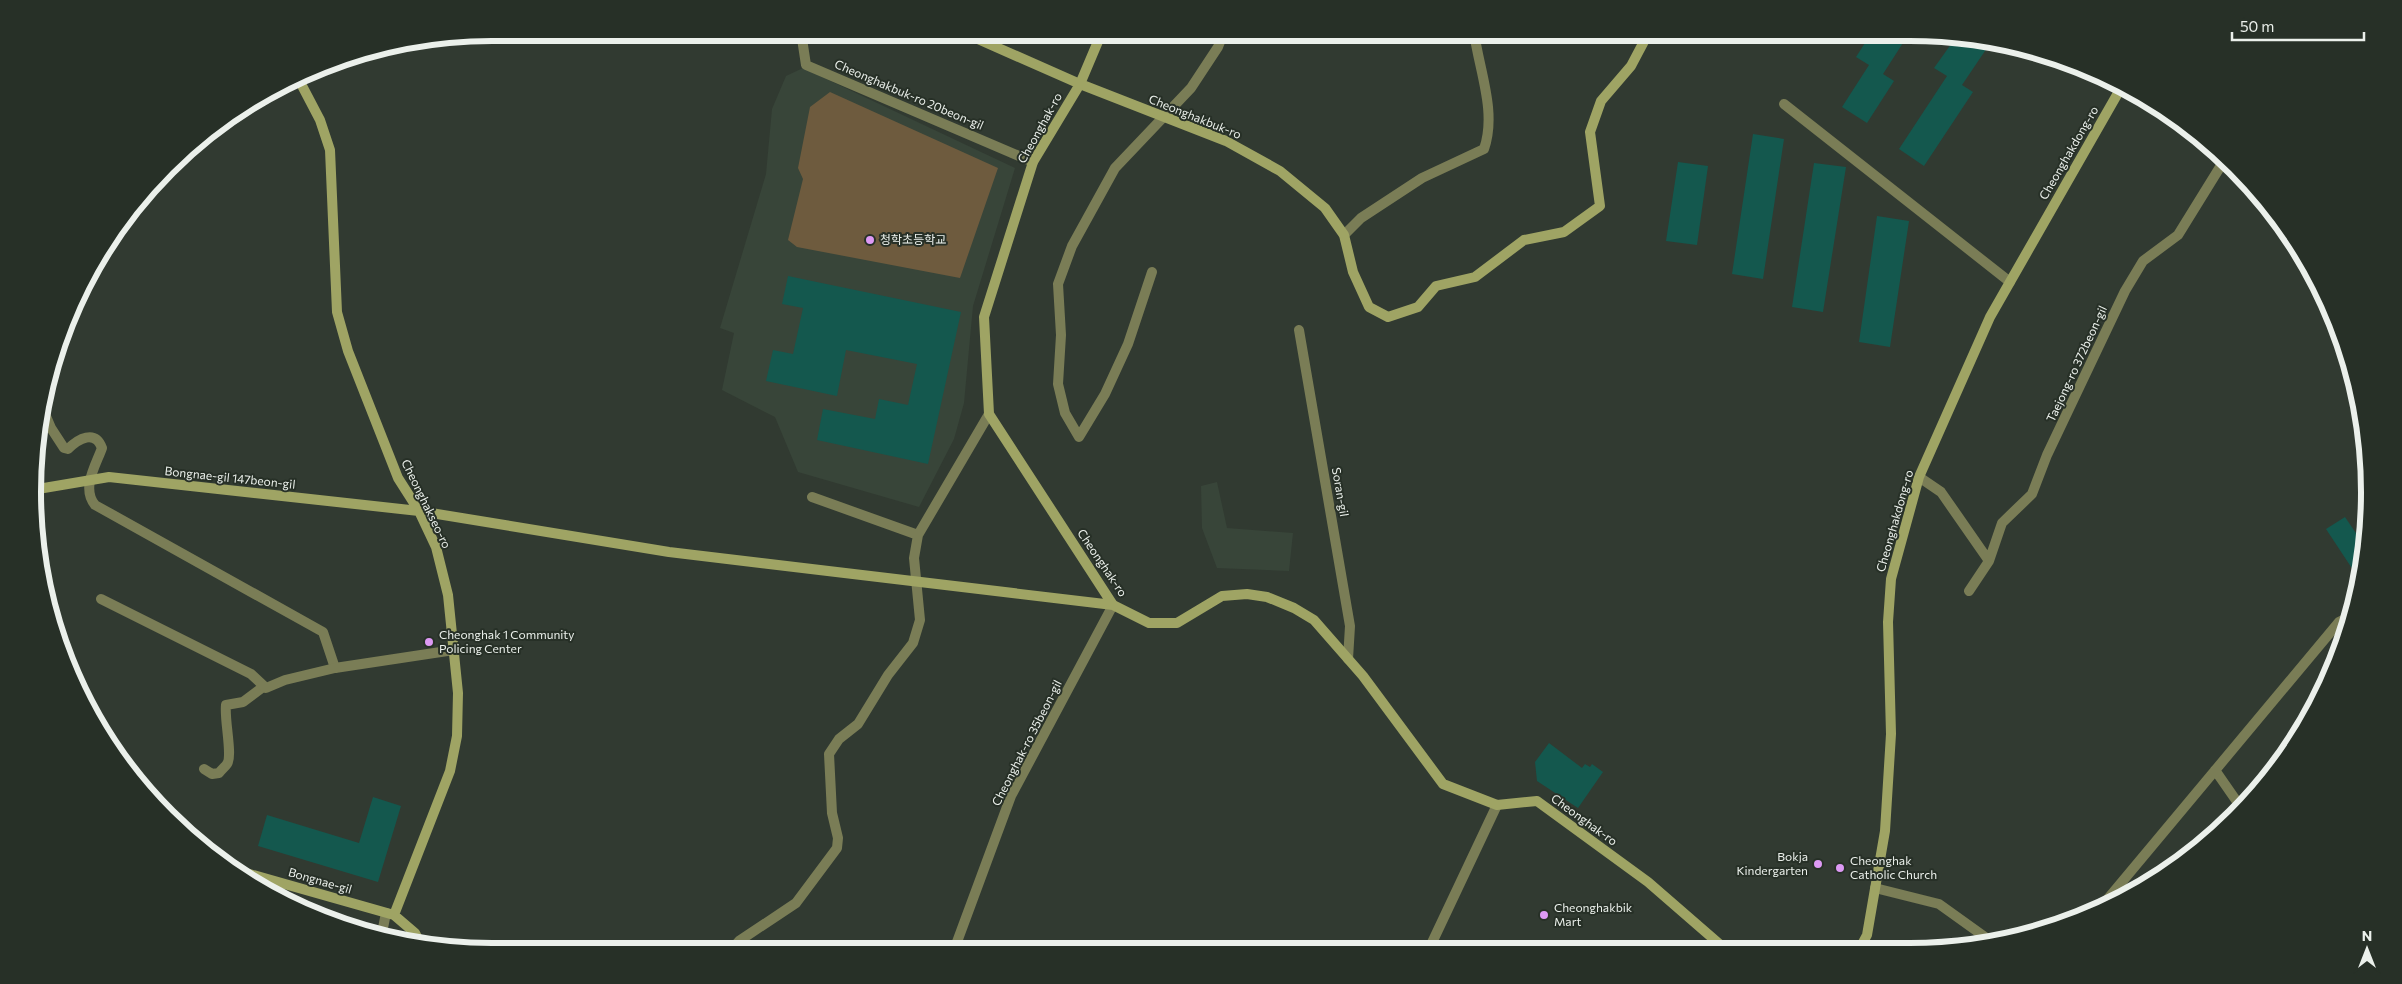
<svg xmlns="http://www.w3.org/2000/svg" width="2402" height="984" font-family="Commissioner,'Noto Sans KR',sans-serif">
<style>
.built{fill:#384539}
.green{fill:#6e5b3e}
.building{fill:#14584e}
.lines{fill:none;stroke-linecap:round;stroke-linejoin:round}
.lane{stroke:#7a7d56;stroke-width:10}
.street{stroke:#7a7d56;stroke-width:10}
.secondary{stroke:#9fa464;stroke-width:10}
.poi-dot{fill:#dd99f4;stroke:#273027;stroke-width:2}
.labels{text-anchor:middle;stroke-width:4;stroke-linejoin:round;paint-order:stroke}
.street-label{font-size:12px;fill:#ebf0eb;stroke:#273027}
.poi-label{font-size:12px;fill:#ebf0eb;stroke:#273027;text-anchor:start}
.rim{fill:none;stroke:#ebf0eb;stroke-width:6}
</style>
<rect width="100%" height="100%" fill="#313a31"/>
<path class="built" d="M803,68L1015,168L973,306L964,403L954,439L919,507L798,472L775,417L722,390L734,333L720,328L766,174L772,109L786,76Z
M1217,482L1227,528L1293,533L1289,571L1217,568L1202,528L1201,486Z"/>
<path class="green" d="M830,92L998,168L960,278L797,247L788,240L803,179L798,168L810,107Z"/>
<path class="building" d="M1872,32H1910L1883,74L1894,81L1867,123L1842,107L1869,65L1856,57Z
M1954,40L1989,45L1962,85L1973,92L1924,166L1899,149L1947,76L1934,68Z
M1753,134L1784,139L1763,279L1732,274Z
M1678,162L1708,166L1697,245L1666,241Z
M1814,163L1846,167L1823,312L1792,307Z
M1877,216L1909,221L1890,347L1859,342Z
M788,276L961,312L928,464L817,440L823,409L875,419L879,399L908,405L917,364L846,350L837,396L766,381L773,350L793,354L803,308L782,304Z
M2345,517L2366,548L2359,579L2326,529Z
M1549,743L1582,768L1585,764L1590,767L1592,764L1603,772L1578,808L1537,781L1535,762Z
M373,797L401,806L378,882L258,846L267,815L359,843Z"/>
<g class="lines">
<path class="lane" d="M1784,104L2010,282
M1299,330L1350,626L1348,659
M42,407L51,428L64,448L68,449C78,439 95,429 102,448C96,465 81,488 95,505L323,632L335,668
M1919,477L1941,492L1989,561
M1969,591L1989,561L2002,523L2032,494L2047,455L2125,291L2143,261L2178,235L2225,159
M204,769L212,774L219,773C221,770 225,767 227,764C233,756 224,719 226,705L243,702L263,687"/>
<path class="street" d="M801,32L806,65L1033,162
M1344,235L1361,218L1422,178L1484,149C1497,112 1479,70 1474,32
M1152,272L1128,344L1105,394L1079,437L1065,413L1058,384L1061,335L1058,284L1072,246L1115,168L1191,88L1218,47L1224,32
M812,497L918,535
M101,599L251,674L266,688L285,680L335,668L454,650
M2215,770L2240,806
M1875,888L1939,904L1992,942
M2101,907L2339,622L2351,616
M382,933L386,913
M1429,949L1497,805
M954,950L1011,796L1113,605
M730,951L739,941L796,903L837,848L838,838L832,813L829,754L839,739L858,724L888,675L913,643L920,620L914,558L918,535L989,414"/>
<path class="secondary" d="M962,32L1080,84L1226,141L1280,171L1325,208L1344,235L1353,272L1369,307L1388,317L1418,307L1436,286L1475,277L1524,240L1564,232L1600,206L1590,132L1601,101L1631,66L1649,32
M1102,32L1080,84L1033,162L984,317L989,414L1113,605L1149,623H1177L1222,596L1247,594L1267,597L1294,608L1314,620L1363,676L1443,784L1497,805L1537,801L1648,882L1724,948
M298,78L320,120L330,150L337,312L348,351L398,478L419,511L436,547L448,595L458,693L457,736L450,771L394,915
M38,489L109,477L419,511L669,552L1113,605
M239,871L394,915L415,933L418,939
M1860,948L1867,935L1885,831L1891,734L1888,622L1891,579L1919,477L1990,317L2122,86"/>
</g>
<g class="poi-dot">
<circle cx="870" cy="240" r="5"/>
<circle cx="429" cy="642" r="5"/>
<circle cx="1818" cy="864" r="5"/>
<circle cx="1840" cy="868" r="5"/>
<circle cx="1544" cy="915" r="5"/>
</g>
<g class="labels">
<g class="street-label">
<text transform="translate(909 95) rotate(23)" y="4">Cheonghakbuk-ro 20beon-gil</text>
<text transform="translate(1195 117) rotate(22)" y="4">Cheonghakbuk-ro</text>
<text transform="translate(1040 128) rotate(-61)" y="4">Cheonghak-ro</text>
<text transform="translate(2069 153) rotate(-60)" y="4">Cheonghakdong-ro</text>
<text transform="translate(2077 364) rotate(-65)" y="4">Taejong-ro 372beon-gil</text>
<text transform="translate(230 478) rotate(6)" y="4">Bongnae-gil 147beon-gil</text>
<text transform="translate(1340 492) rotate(80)" y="4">Soran-gil</text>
<text transform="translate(426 504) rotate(64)" y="4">Cheonghakseo-ro</text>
<text transform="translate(1895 521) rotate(-74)" y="4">Cheonghakdong-ro</text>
<text transform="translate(1102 563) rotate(56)" y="4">Cheonghak-ro</text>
<text transform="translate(1027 743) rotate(-63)" y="4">Cheonghak-ro 35beon-gil</text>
<text transform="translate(1584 820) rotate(36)" y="4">Cheonghak-ro</text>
<text transform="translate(320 881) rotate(16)" y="4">Bongnae-gil</text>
</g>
<g class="poi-label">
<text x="880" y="244">청학초등학교</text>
<text x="439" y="639">Cheonghak 1 Community<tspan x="439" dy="14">Policing Center</tspan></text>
<text x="1808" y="861" text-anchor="end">Bokja<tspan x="1808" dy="14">Kindergarten</tspan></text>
<text x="1850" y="865">Cheonghak<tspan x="1850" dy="14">Catholic Church</tspan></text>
<text x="1554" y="912">Cheonghakbik<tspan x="1554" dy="14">Mart</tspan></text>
</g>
</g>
<path d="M0 0H2402V984H0ZM492 41H1910A451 451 0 0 1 2361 492V492A451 451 0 0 1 1910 943H492A451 451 0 0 1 41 492V492A451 451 0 0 1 492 41Z" fill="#273027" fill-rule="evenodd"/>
<path class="rim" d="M492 41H1910A451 451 0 0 1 2361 492V492A451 451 0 0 1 1910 943H492A451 451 0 0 1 41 492V492A451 451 0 0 1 492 41Z"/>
<g transform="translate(2367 949)" stroke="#273027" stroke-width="4" paint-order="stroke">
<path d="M0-4L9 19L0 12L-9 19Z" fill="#ebf0eb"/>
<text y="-8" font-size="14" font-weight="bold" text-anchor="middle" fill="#ebf0eb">N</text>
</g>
<path d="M2232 32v8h132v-8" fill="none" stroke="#ebf0eb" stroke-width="2.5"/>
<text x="2240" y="32" font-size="15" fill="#ebf0eb" stroke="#273027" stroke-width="4" paint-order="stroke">50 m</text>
</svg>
